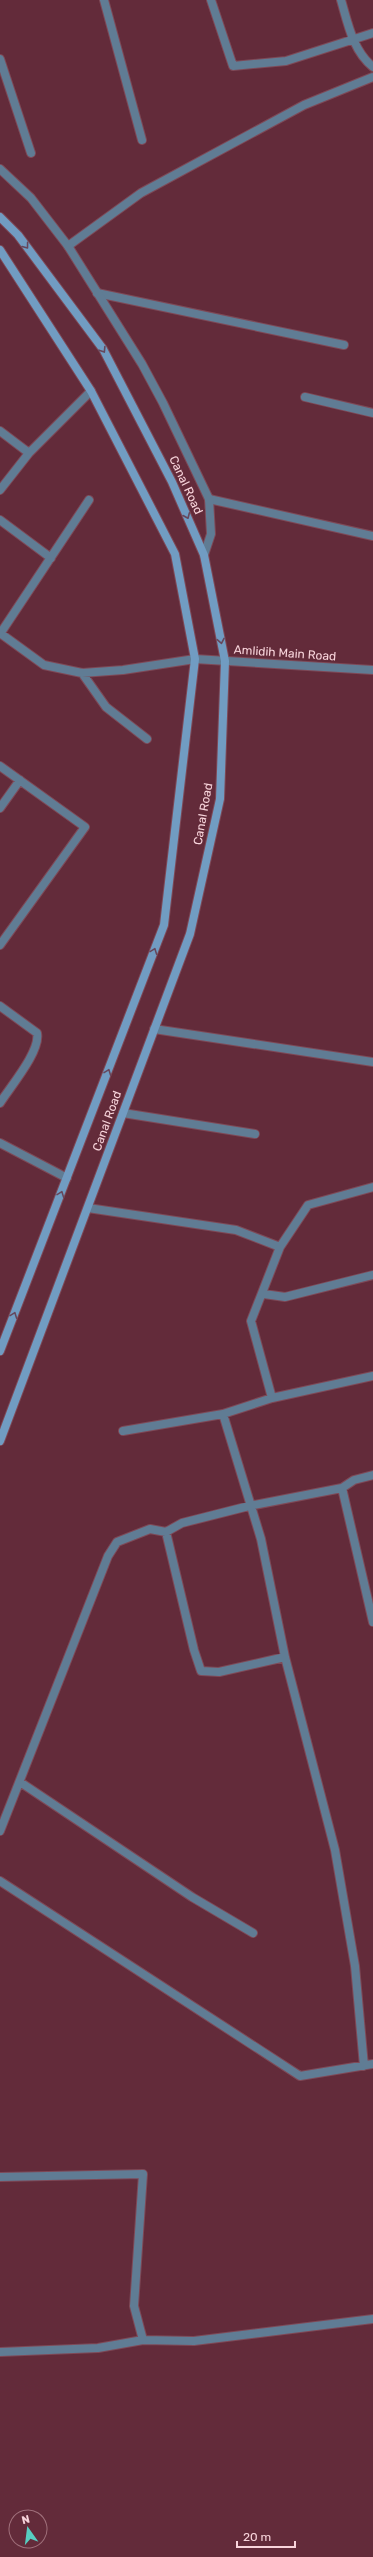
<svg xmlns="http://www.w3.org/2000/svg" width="373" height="2557" font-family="Rubik,sans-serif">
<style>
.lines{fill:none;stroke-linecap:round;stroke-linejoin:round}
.minor-casing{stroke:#7e4957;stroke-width:10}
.tertiary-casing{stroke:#7e4957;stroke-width:10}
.secondary-casing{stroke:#7e4957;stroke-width:10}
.minor{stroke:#607c94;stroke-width:8}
.tertiary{stroke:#607c94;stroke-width:8}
.secondary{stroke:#719cc2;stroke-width:8}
.oneway{stroke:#66475c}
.labels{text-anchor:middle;stroke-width:4;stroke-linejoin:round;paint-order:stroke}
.street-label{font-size:12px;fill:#f8d4db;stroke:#632b3a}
</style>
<rect width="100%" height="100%" fill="#632b3a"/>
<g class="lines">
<g class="minor-casing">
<path id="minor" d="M104,0L142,140
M211,0L233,66L286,61L373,33
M341,0C348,24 353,51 373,67
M0,59L31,153
M68,246L141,193L304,105L373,77
M97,293L344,345
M305,397L373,413
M0,431L29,453
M0,490L29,453L91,391
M209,499L373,536
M0,520L51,558
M0,633L44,665L82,673L123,670L195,659L373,670
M0,634L89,500
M82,673L106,707L147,739
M0,766L85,827L0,945
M0,808L20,780
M0,1006L37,1033C41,1051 10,1087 0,1103
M154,1029L373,1062
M123,1113L255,1134
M0,1143L67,1178
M88,1208L236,1230L280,1247
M264,1294L285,1297L373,1275
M272,1398L251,1321L280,1247L308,1205L373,1187
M223,1414L261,1539L285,1657L335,1850L355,1966L364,2066
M123,1431L223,1414L272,1398L373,1376
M342,1488L373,1622
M166,1532L194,1650L201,1671L219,1672L285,1657
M20,1782L192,1897L253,1933
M0,1831L108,1556L117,1542L150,1529L166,1532L182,1523L249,1506L342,1488L354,1480L373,1475
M0,1881L300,2076L373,2064
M0,2177L143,2174L134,2306L143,2340
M0,2352L98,2348L143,2340L194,2341L373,2319"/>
</g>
<g class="tertiary-casing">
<path id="tertiary" d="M0,169L31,198L68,246L142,364L163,403L209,499L211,534L204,555"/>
</g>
<g class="secondary-casing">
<path id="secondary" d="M0,217L18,235L103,349L172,482L204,555L225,661L220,799L190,934L0,1441
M0,250L91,391L175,554L195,659L164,925L0,1351"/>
</g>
<use href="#minor" class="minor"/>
<use href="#tertiary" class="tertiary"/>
<use href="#secondary" class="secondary"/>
</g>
<defs><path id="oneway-chevron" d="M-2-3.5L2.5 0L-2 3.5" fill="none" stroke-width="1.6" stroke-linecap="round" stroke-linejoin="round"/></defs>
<g class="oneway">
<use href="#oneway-chevron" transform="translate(26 246) rotate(53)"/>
<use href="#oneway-chevron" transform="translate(103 350) rotate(58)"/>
<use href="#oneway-chevron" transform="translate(187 516) rotate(67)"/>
<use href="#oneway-chevron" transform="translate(221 641) rotate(79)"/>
<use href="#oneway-chevron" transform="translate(154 951) rotate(-69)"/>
<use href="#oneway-chevron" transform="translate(108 1072) rotate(-69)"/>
<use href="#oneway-chevron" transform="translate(61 1194) rotate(-69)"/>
<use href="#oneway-chevron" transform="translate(14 1315) rotate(-69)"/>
</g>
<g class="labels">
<g class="street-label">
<text transform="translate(186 485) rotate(65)" y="4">Canal Road</text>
<text transform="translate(285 653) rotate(4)" y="4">Amlidih Main Road</text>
<text transform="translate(203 814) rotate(-80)" y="4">Canal Road</text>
<text transform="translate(107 1121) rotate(-70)" y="4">Canal Road</text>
</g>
</g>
<g transform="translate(28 2529) rotate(346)"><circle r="19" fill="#632b3a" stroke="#9f6f7a"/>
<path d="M0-3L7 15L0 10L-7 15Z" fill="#57cec1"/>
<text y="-6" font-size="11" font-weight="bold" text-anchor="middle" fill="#f8d4db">N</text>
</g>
<path d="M237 2541v6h58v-6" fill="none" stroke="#f8d4db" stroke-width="2"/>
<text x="243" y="2541" font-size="12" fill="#f8d4db" stroke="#632b3a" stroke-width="3" paint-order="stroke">20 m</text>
</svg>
